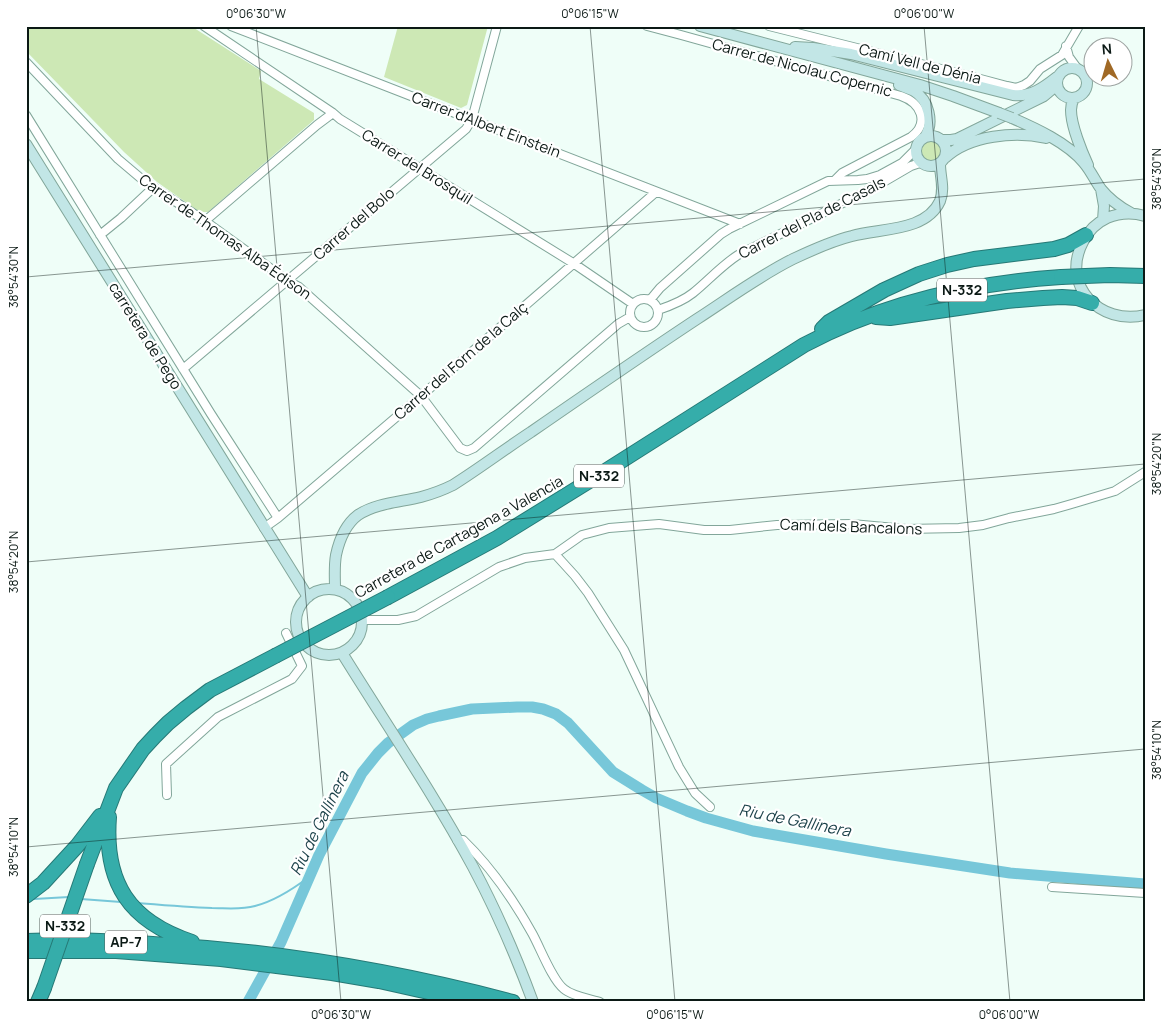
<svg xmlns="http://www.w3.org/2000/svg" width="1171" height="1028" font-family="Manrope,sans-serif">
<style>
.green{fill:#cde8b5}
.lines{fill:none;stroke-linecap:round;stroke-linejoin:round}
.stream{stroke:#77c7d9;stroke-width:2}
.river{stroke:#77c7d9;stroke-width:11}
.street-casing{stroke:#82a69a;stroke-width:10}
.secondary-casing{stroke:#82a69a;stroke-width:12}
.highway-casing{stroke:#267976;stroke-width:16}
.street{stroke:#fff;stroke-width:8}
.secondary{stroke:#c2e6e6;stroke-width:10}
.highway{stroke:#35adaa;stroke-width:14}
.secondary-bridge-casing{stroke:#82a69a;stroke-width:12;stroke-linecap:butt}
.highway-bridge-casing{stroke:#267976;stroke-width:16;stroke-linecap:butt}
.secondary-bridge{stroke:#c2e6e6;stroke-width:10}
.highway-bridge{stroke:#35adaa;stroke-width:14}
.ticks{fill:none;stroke:#0b1915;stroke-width:1;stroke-opacity:0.45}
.labels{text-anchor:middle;stroke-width:4.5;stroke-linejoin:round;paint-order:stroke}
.shield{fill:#fff;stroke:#545e5b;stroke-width:1}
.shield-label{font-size:14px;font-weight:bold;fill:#0b1915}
.street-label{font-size:15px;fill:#0b1915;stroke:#fff}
.water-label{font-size:16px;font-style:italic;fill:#193f47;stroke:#fff}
.neatline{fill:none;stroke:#0b1915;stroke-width:2}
.ticks-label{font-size:12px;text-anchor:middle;fill:#0b1915}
</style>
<rect width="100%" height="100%" fill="#effef8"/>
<path class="green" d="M26,26H191L261,71L259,79L314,113V120L208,212H200L157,182L124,152L26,51Z
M398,26H488L467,105L461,108L384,77Z
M921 151a10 10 0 1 1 20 0a10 10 0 1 1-20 0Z"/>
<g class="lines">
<path class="stream" d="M34,899L69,897
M81,899L121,902
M138,903C163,905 187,907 212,908C226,908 241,910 255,906C275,901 293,889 309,877"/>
<path class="river" d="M248,1002L281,942L319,855L362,773L378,753L388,743L413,725L427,719L439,716L472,709L517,707H532L543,709L556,714L568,723L613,772L642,790L656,798L687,811L706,818L753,831L886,854L1010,873L1145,884"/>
<g class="street-casing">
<path id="street" d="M204,26L333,113L340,119L573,263L633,304
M231,26L740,224
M647,26L681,35L901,96C921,103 930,123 911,137L842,173L835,180
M769,26L973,77L1007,86L1016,88L1024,85L1030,81L1040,69L1062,55L1079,26
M1066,46L1069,57L1077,68
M26,62L118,159L144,181L205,221L288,281L299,287L421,396L460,448L467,451L474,448L618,324L630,317
M26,115L211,414L278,518
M205,221L317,125L333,113
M100,235L121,218L154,187
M630 313a14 14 0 1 1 28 0a14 14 0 1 1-28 0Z
M650,300L660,288L721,234L729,229L828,181L858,180L867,179L880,175L902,163L916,149
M658,310C670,306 683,301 693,293C708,281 721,266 738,255L875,187L911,166L920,163
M183,369L466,129L472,119L497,26
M264,528L278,518L421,396L656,192
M555,554L575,576L588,593L624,650L679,767L695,793L710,807
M363,620H398L416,616L499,567L525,558L555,554L582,535L609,528L659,524L704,530H730L777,525L852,524L906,529L959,528L983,525L1009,518L1054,509L1075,503L1115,491L1145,472
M167,795L166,764L218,717L292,679L302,666L286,633
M457,840H463C491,867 513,899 532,933C540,947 552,980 564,989C572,996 590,999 600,1002
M1052,887L1145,893"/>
</g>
<g class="secondary-casing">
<path id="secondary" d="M700,26L920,85L953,96L999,113
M795,47L813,48L851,54L1013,95C1031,97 1043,88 1057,77
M1057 83a15 15 0 1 1 30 0a15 15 0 1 1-30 0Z
M899,85C904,87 910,89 914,91C929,100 934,123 925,137
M1074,98C1072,102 1071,106 1071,110C1071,125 1082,152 1088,165
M1012,118C1035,128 1068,143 1084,163C1091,171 1095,181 1101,189C1109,199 1120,207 1131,213
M916 151a15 15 0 1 1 30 0a15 15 0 1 1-30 0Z
M941,140H951L957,139L1044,96L1056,86
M26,144L308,597
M945,158C969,135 1016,131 1046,138
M1101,189L1104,206L1103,220
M1145,216C1132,212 1119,213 1107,218C1096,223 1088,231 1083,242C1060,285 1100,326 1145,315
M296 622a33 33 0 1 1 66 0a33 33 0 1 1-66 0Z
M335,589C335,578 334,566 336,555C339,541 346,524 358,515C376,503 401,502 421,497C432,494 443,490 453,485C480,468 505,449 531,432C586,394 641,356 697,319C728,299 759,276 793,259C812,250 832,241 852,236C880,228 926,232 940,201C945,188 940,177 940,164
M342,653C386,724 433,793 473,867C496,910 516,956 533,1002"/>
</g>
<g class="highway-casing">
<path id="highway" d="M876,317L890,318L1007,301L1043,298L1062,297L1077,298L1092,303
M822,329L829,322L884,290L919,274L947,265L974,259L1054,249L1068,245L1086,235
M388,597L497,538L607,470L804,345C883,303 972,283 1061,277
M109,817C104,883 129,921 192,942
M87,864L116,788L143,749L155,736L168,723L186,708L210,690L275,656
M26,896L43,883L77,846L100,816
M26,941C73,939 120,941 166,945C284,952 399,972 513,1002
M26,951H116L221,959L332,973L379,981L473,1002
M38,1002L44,988"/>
</g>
<use href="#street" class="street"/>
<use href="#secondary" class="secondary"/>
<use href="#highway" class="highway"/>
<g class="secondary-bridge-casing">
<path id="secondary-bridge" d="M999,113L1012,118"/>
</g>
<g class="highway-bridge-casing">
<path id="highway-bridge" d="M1061,277L1110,275L1145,276
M275,656L388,597
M44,988L87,864"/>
</g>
<use href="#secondary-bridge" class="secondary-bridge"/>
<use href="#highway-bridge" class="highway-bridge"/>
</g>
<path class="ticks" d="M256,26L341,1002M590,26L675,1002M924,26L1010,1002M26,277L1145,179M26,562L1145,464M26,847L1145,749"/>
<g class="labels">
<g class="shield">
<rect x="937" y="278.5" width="50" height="23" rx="4"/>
<rect x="574" y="464.5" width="50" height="23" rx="4"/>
<rect x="40" y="914.5" width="50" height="23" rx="4"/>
<rect x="105" y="930.5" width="42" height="23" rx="4"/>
</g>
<g class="shield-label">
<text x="962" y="295">N-332</text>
<text x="599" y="481">N-332</text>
<text x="65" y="931">N-332</text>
<text x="126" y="947">AP-7</text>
</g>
<g class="street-label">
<text transform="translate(920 64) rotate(14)" y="5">Camí Vell de Dénia</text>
<text transform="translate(802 68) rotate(15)" y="5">Carrer de Nicolau Copernic</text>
<text transform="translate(486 125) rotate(21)" y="5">Carrer d'Albert Einstein</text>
<text transform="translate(417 167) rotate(32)" y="5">Carrer del Brosquil</text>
<text transform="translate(812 218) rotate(-27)" y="5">Carrer del Pla de Casals</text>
<text transform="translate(354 224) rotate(-41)" y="5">Carrer del Bolo</text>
<text transform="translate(225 237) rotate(35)" y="5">Carrer de Thomas Alba Édison</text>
<text transform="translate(145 336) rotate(58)" y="5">carretera de Pego</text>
<text transform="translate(461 361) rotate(-41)" y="5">Carrer del Forn de la Calç</text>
<text transform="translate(851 527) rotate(2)" y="5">Camí dels Bancalons</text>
<text transform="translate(459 537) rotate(-29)" y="5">Carretera de Cartagena a Valencia</text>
</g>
<g class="water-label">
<text transform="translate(795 820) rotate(11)" y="6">Riu de Gallinera</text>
<text transform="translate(319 823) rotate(-64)" y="6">Riu de Gallinera</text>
</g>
</g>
<rect width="1171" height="1028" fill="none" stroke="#ffffff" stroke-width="55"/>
<g transform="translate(1108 62) rotate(355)"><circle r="24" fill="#ffffff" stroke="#9da3a1"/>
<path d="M0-4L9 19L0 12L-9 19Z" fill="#a06925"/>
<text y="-8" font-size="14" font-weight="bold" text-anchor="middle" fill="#0b1915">N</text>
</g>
<rect x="28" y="28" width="1116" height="972" class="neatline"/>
<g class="ticks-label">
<text x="256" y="18">0°06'30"W</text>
<text x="590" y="18">0°06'15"W</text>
<text x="924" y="18">0°06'00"W</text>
<text transform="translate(1157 179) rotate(-90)" y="4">38°54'30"N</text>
<text transform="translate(14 277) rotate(-90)" y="4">38°54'30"N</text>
<text transform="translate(1157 464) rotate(-90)" y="4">38°54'20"N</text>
<text transform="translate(14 562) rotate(-90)" y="4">38°54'20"N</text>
<text transform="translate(1157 750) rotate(-90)" y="4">38°54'10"N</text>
<text transform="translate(14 847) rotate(-90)" y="4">38°54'10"N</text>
<text x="341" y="1019">0°06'30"W</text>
<text x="675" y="1019">0°06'15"W</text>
<text x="1009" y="1019">0°06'00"W</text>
</g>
</svg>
